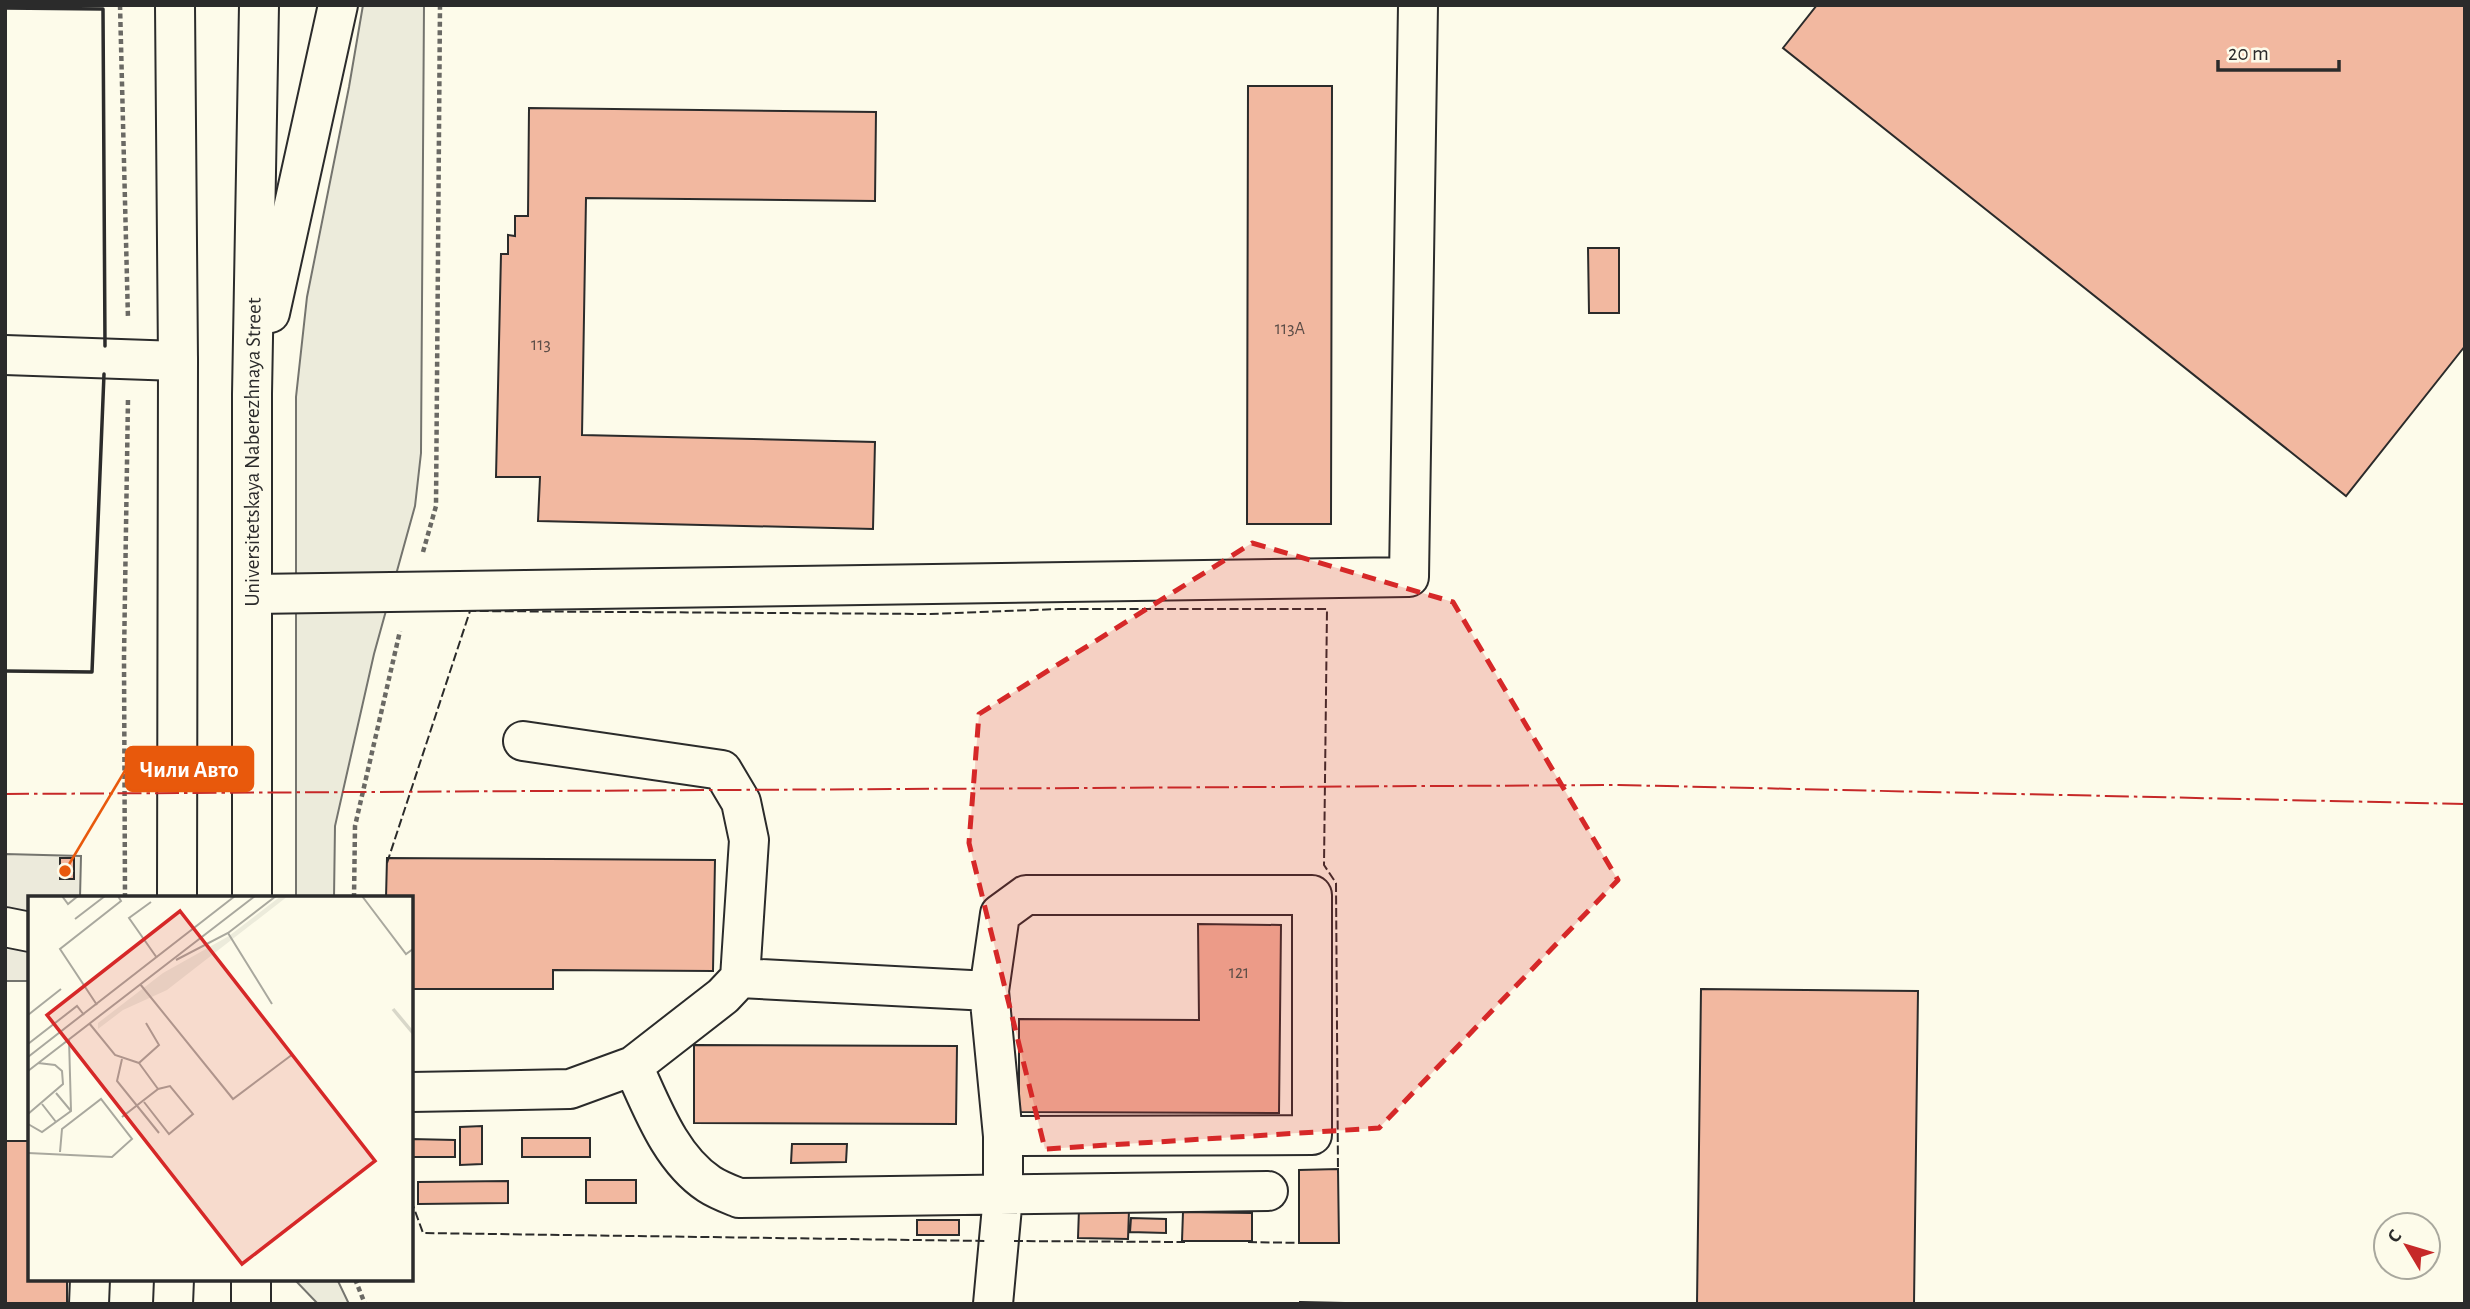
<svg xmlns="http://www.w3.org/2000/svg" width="2470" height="1309" font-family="'Alegreya Sans',sans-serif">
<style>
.green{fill:#ecebdb;stroke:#74746e;stroke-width:2}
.parking{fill:#eceadb;stroke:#74746e;stroke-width:2}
.building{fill:#f2b8a0;stroke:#2b2b2b;stroke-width:2}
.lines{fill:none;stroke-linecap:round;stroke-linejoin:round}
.minor-casing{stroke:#2b2b2b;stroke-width:42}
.major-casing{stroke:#2b2b2b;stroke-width:42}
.path{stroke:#6a6964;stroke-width:4.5;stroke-dasharray:5 3.5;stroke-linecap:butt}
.minor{stroke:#fdfbea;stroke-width:38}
.major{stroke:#fdfbea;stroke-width:38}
.fence{stroke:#2b2b2b;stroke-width:2;stroke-dasharray:9 3.5;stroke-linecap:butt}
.wall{stroke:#2b2b2b;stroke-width:3.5}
.power{stroke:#c62828;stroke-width:2;stroke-dasharray:24 5 3.5 5;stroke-linecap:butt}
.marked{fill:#d62828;fill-opacity:0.2;stroke:#d62828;stroke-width:5;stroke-dasharray:14 9;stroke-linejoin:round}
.labels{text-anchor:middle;stroke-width:5;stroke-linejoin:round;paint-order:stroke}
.number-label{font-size:18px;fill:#5d4e48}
.street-label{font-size:21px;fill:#2b2b2b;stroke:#fdfbea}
.inset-river{fill:none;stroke:#d8d7c9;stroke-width:3.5}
.inset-road{fill:none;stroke:#a9a89e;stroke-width:2}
.view{fill:#d62828;fill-opacity:0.15;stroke:#d62828;stroke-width:3.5}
.inset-edge{fill:none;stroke:#2b2b2b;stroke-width:3.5}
.leader{fill:none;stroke:#e8590c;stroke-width:2.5}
.callout-dot{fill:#e8590c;stroke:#fdfbea;stroke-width:2.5}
.callout{fill:#e8590c;stroke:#e8590c;stroke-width:2.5}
.callout-label{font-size:23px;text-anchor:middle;font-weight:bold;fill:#fff}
</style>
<rect width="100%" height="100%" fill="#fdfbea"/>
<path class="green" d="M363,5H424L421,453L415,506L374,654L335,826L334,898H296V397L307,297L349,87Z
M294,1279H337L349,1304H318Z"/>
<path class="parking" d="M5,854L81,856L80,898H30V981H5Z"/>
<path class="building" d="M1817,5H2465V346L2346,496L1783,48Z
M1248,86H1332L1331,524H1247Z
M529,108L876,112L875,201L586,198L582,435L875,442L873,529L538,521L540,477H496L501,254H508V235L515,236V216H528Z
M1588,248H1619V313H1589Z
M60,858H74V879H60Z
M387,858L715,860L713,971L553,970V989H411V898H386Z
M1198,924L1281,925L1279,1113L1019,1112V1019L1199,1020Z
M1701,989L1918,991L1914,1304H1697Z
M694,1045L957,1046L956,1124L694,1123Z
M482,1126V1164L460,1165V1127Z
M522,1138H590V1157H522Z
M411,1139L455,1140V1157H411Z
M5,1141H30V1279H67V1304H5Z
M792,1144H847L846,1162L791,1163Z
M1338,1169L1339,1243H1299V1170Z
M586,1180H636V1203H586Z
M508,1181V1203L418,1204V1182Z
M1079,1209L1129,1210L1128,1239L1078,1238Z
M1183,1212L1252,1213V1241H1182Z
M1131,1218L1166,1219V1233L1130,1232Z
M917,1220H959V1235H917Z
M1300,1302L1390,1304H1300Z"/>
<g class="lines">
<g class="minor-casing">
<path id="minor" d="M5,355L178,361
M252,594L1409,577L1418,5
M523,741L722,770L741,802L749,840L740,978L989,991L1003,1136V1196L993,1304
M5,927L30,932
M989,991L1000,914L1026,895H1312V1135L1003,1136
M633,1066C652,1107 670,1158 709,1184C718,1190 729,1194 739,1198L1268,1191
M411,1092L570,1089L633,1066L723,996L740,978
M89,1304L90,1279"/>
</g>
<g class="major-casing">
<g id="major">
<path d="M175,5L178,361L177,898"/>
<path d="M270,313L338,5"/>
<path id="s1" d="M252,898V394L259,5"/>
<path d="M251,1279V1304"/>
<path d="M173,1304L174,1279"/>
</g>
</g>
<path class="path" d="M120,5L128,319
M423,552L436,506L440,5
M125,898L124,657L128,398
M354,898L355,826L400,631
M355,1279L365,1304"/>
<use href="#minor" class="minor"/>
<use href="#major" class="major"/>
<path class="fence" d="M387,863L470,611L930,614L1059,609H1327L1324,865L1336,883L1338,1173
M411,1200L423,1233L986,1241
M1014,1241L1185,1242
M1248,1242L1304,1243"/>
<path class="wall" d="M5,8L103,9L105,346
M5,671L92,672L104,374"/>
<path class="power" d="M5,794L1618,785L2465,804"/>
</g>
<path class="marked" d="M1252,543L1453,602L1618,880L1379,1128L1045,1149L969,843L979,714Z"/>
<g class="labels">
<g class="number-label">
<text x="1290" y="334">113А</text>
<text x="541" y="350">113</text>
<text x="1239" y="978">121</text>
</g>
<g class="street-label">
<text dy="7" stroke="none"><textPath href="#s1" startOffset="446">Universitetskaya Naberezhnaya Street</textPath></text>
</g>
</g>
<g transform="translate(28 896)">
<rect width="385" height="385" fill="#fdfbea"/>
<path d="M253,0H260L139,94L95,114L70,133V127L135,77L201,40Z" fill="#ecebdb"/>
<path class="inset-river" d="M365,113L385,137"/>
<path class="inset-road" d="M34,0L40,8L50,0M334,0L378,58L385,53M123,6L101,22L129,62M47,23L77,0M200,37L244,108M148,64L200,37L248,0M112,88L205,203L265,158M69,109L32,53L93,5L90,0M0,119L33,93M61,127L87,159L111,167M0,148L49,110L56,119M0,161L207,0M94,163L89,185L131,237M0,175L227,0M28,197L43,215M116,206L141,238L165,218L142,190L130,193M14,208L28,226M0,218L35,188L34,175L27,169L10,167M94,221L130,193L111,167L131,149L118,127M0,228L14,236L43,215L41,143M0,257L84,261L104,243L73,203L34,233L32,256"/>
<path class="view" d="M152,15L347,265L214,368L19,119Z"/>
<rect width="385" height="385" class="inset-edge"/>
</g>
<path class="leader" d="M65 871L126 769"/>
<circle class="callout-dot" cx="65" cy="871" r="7"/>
<rect class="callout" x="126" y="747" width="127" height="44" rx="7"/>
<g class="callout-label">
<text x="189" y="777">Чили Авто</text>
</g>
<rect width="2470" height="1309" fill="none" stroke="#2b2b2b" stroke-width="14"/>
<g transform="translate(2407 1246) rotate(308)"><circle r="33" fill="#fdfbea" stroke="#a9a89e" stroke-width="2"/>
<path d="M0-5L12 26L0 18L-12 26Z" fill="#c62828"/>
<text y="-10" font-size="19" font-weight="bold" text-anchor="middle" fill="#2b2b2b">С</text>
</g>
<path d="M2218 60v10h121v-10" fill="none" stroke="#2b2b2b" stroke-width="3.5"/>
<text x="2228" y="60" font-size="21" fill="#2b2b2b" stroke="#fdfbea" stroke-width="5" paint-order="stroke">20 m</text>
</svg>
